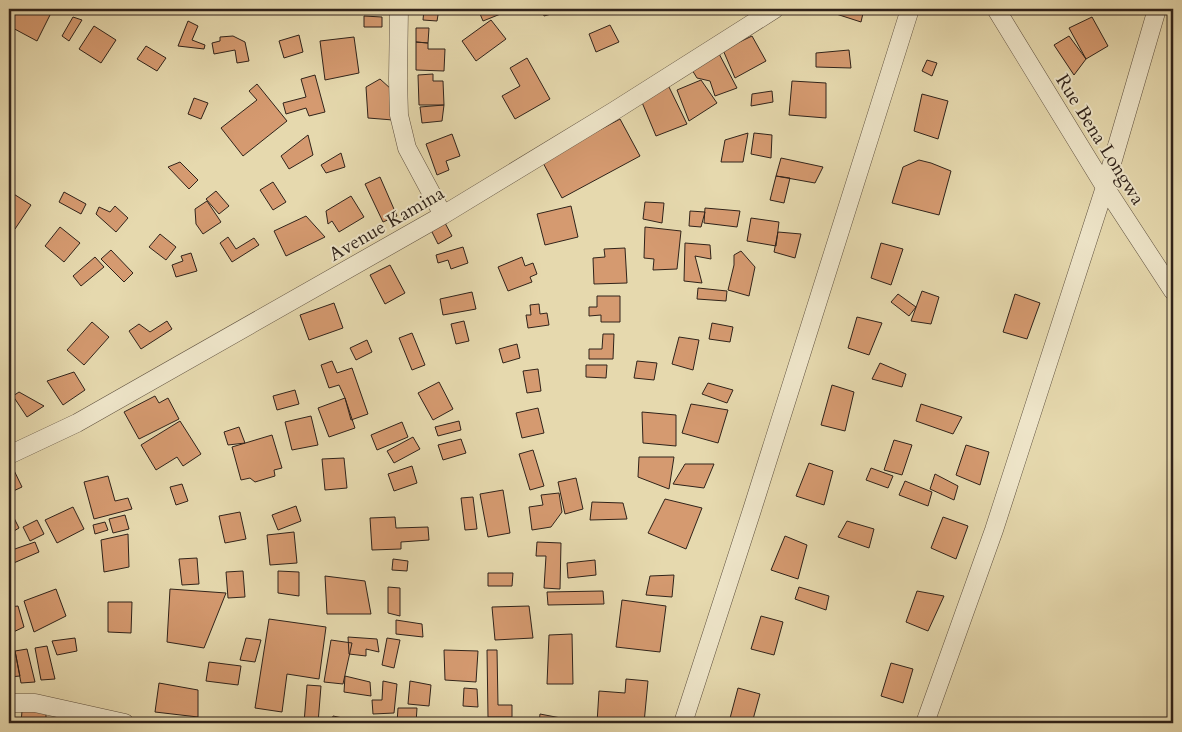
<svg xmlns="http://www.w3.org/2000/svg" width="1182" height="732" font-family="Cardo,serif">
<style>
.building{fill:#d59a70;stroke:#30231a}
.lines{fill:none;stroke-linecap:round;stroke-linejoin:round}
.minor-casing{stroke:#5e503f;stroke-width:19}
.minor{stroke:#efe6ca;stroke-width:18}
.labels{text-anchor:middle;stroke-width:4;stroke-linejoin:round;paint-order:stroke}
.street-label{font-size:19px;fill:#30231a;stroke:#efe6ca}
</style>
<rect width="100%" height="100%" fill="#e6d9ae"/>
<filter id="stains"><feTurbulence type="fractalNoise" baseFrequency=".004" numOctaves="4"/><feColorMatrix values="0 0 0 0 .2 0 0 0 0 .09 0 0 0 0 .02 0 0 0 .5 -.17"/></filter>
<radialGradient id="worn" r=".72"><stop offset=".6" stop-color="#630" stop-opacity="0"/><stop offset="1" stop-color="#630" stop-opacity=".3"/></radialGradient>
<path class="building" d="M18,9H42L51,13L37,41L9,26Z
M424,9H439L437,21L423,20Z
M478,9H501L503,13L483,21Z
M542,9H569L544,16Z
M830,9H864L861,22L830,12Z
M364,16L382,17V27H364Z
M73,17L82,20L69,41L62,36Z
M1092,17L1108,46L1086,59L1069,28Z
M491,20L506,39L476,61L462,41Z
M188,21L198,26L192,40L205,45L204,49L178,46Z
M610,25L619,42L596,52L589,34Z
M94,26L116,40L101,63L79,49Z
M416,28H429L428,43L416,42Z
M299,35L303,52L284,58L279,41Z
M233,36L245,42L249,61L237,63L235,50L214,54L212,43L220,41V37Z
M752,36L766,61L735,78L723,50Z
M1069,36L1086,59L1074,75L1054,45Z
M354,37L359,73L325,80L320,41Z
M416,42L428,43V49H445L444,71L416,70Z
M146,46L166,58L157,71L137,59Z
M716,48L737,88L715,96L710,81L697,78L689,65Z
M849,50L851,68L816,67V53Z
M527,58L550,99L515,119L502,96L520,86L510,68Z
M927,60L937,63L932,76L922,71Z
M433,74V81H443L444,105H419L418,75Z
M315,75L325,112L309,116L306,108L286,114L283,103L306,97L301,79Z
M380,79L391,89L393,120L368,118L366,87Z
M701,80L717,103L689,121L677,90Z
M792,81L826,83V118L789,115Z
M257,84L287,121L243,156L221,128L257,100L249,91Z
M668,85L687,124L656,136L641,100Z
M772,91L773,102L751,106L752,94Z
M922,94L948,101L938,139L914,131Z
M194,98L208,103L201,119L188,114Z
M444,105L442,121L422,123L420,107Z
M620,119L640,156L562,198L542,161Z
M748,133L743,162H721L725,140Z
M754,133L772,135L771,158L751,154Z
M452,134L460,156L446,161L449,170L437,175L426,144Z
M308,135L313,155L289,169L281,156Z
M341,153L345,167L326,173L321,165Z
M781,158L823,167L815,183L776,176Z
M919,160L931,163L951,171L939,215L892,203L903,167Z
M180,162L198,180L189,189L168,167Z
M776,176L790,178L784,203L770,200Z
M380,177L397,216L383,222L365,184Z
M273,182L286,202L273,210L260,190Z
M9,191L31,205L15,229L9,225Z
M216,191L229,206L219,214L206,199Z
M64,192L86,204L81,214L59,202Z
M351,196L364,217L339,232L332,221L328,224L326,211Z
M207,201L221,222L203,234L196,224L195,209Z
M645,202L664,203L662,223L643,219Z
M115,206L128,218L116,232L96,214L99,207L110,212Z
M571,206L578,237L545,245L537,214Z
M705,208L740,211L737,227L704,223Z
M690,211L705,212L701,227L689,226Z
M306,216L325,237L286,256L274,231Z
M751,218L779,222L776,246L747,241Z
M445,223L452,236L438,244L431,230Z
M60,227L80,243L64,262L45,246Z
M645,227L681,231L677,269L653,270L654,259L644,258Z
M778,232L801,234L795,258L774,252Z
M160,234L176,247L166,260L149,247Z
M228,237L236,249L254,238L259,245L232,262L220,243Z
M685,243L710,245L711,259L695,256L702,283L684,281Z
M881,243L903,249L891,285L871,278Z
M463,247L468,263L451,269L448,260L438,263L436,255Z
M625,248L627,283L594,284L593,258L605,257L604,249Z
M111,250L133,273L124,282L101,259Z
M741,251L755,267L749,296L728,290L734,265V255Z
M191,253L197,271L176,277L172,265L183,261L181,256Z
M95,257L104,267L81,286L73,276Z
M522,257L525,266L533,263L537,274L530,277L532,282L508,291L498,267Z
M390,265L405,293L385,304L370,275Z
M698,288L727,291L726,301L697,299Z
M922,291L939,297L931,324L911,321Z
M472,292L476,309L443,315L440,299Z
M898,294L916,307L909,316L891,302Z
M1015,294L1040,303L1027,339L1003,332Z
M597,296H620V322H601V315L589,316V307H597Z
M334,303L343,328L309,340L300,315Z
M539,304L540,314L547,313L549,325L528,328L526,315H531L530,305Z
M857,317L882,323L869,355L848,348Z
M167,321L172,329L141,349L129,331L139,324L150,332Z
M464,321L469,341L456,344L451,324Z
M92,322L109,337L84,365L67,350Z
M712,323L733,327L730,342L709,339Z
M412,333L425,365L412,370L399,338Z
M603,334H614L613,359H589V349H602Z
M679,337L699,340L693,370L672,364Z
M367,340L372,352L356,360L350,348Z
M517,344L520,358L503,363L499,349Z
M332,361L337,373L352,368L368,414L351,420L345,398L339,385L329,388L321,365Z
M637,361L657,363L654,380L634,378Z
M880,363L906,374L902,387L872,379Z
M586,365H607L606,378L586,377Z
M538,369L541,391L527,393L523,371Z
M74,372L85,390L63,405L47,381Z
M439,382L453,409L433,420L418,393Z
M708,383L733,390L727,403L702,394Z
M832,385L854,392L845,431L821,425Z
M295,390L299,404L277,410L273,396Z
M19,392L44,406L27,417L13,396Z
M155,396L159,403L168,398L179,419L139,439L124,412Z
M345,398L355,428L329,437L318,408Z
M691,404L728,410L718,443L682,433Z
M921,404L962,417L953,434L916,421Z
M538,408L544,433L522,438L516,413Z
M642,412L676,415V446L643,443Z
M311,416L318,445L292,450L285,422Z
M180,421L201,454L183,466L177,457L156,470L141,445Z
M459,421L461,430L438,436L435,427Z
M402,422L408,437L377,450L371,435Z
M239,427L245,443L228,445L224,432Z
M272,435L282,468L274,470L275,476L255,482L250,478L241,480L232,447Z
M413,437L420,449L394,463L387,451Z
M461,439L466,453L443,460L438,445Z
M894,440L912,445L902,475L884,470Z
M966,445L989,452L980,485L956,475Z
M533,450L544,486L530,490L519,454Z
M639,457H674L669,489L638,477Z
M344,458L347,488L325,490L322,459Z
M10,462L22,487L9,493V463Z
M809,463L833,471L824,505L796,496Z
M685,464H714L704,488L673,484Z
M412,466L417,483L394,491L388,474Z
M871,468L893,476L888,488L866,480Z
M935,474L958,486L954,500L930,489Z
M108,476L115,501L128,498L132,509L94,519L84,482Z
M576,478L583,509L565,514L558,482Z
M905,481L932,492L928,506L899,495Z
M182,484L188,501L176,505L170,487Z
M503,490L510,533L488,537L480,494Z
M559,493L562,512L551,527L532,530L529,507L543,505L541,495Z
M473,497L477,529L465,530L461,498Z
M665,499L702,508L686,549L648,533Z
M592,502L623,503L627,519L590,520Z
M296,506L301,521L278,530L272,515Z
M73,507L84,529L57,543L45,520Z
M240,512L246,539L225,543L219,516Z
M125,515L129,529L113,533L109,519Z
M395,517L396,528L428,527L429,540L401,542V549L372,550L370,518Z
M943,517L968,526L956,559L931,548Z
M14,518L19,528L9,534V521Z
M37,520L44,534L30,541L23,527Z
M847,521L874,529L869,548L838,537Z
M105,522L108,530L95,534L93,525Z
M294,532L297,563L270,565L267,535Z
M128,534L129,567L104,572L101,540Z
M785,536L807,545L798,579L771,570Z
M35,542L39,552L9,565V551Z
M537,542L561,543L560,589L544,588L546,556H536Z
M197,558L199,584L182,585L179,559Z
M393,559L408,561L407,571L392,570Z
M595,560L596,575L568,578L567,563Z
M243,571L245,597L228,598L226,572Z
M278,571L299,572V596L278,593Z
M488,573H513L512,586H488Z
M674,575L672,597L646,595L650,576Z
M325,576L365,581L371,614H327Z
M388,587L400,588V616L388,613Z
M799,587L829,596L826,610L795,599Z
M56,589L66,616L34,632L24,601Z
M170,589L226,593L204,648L167,642Z
M603,591L604,604L548,605L547,592Z
M917,591L944,596L928,631L906,622Z
M622,600L666,606L660,652L616,647Z
M108,602H132L131,633L108,632Z
M18,606L24,627L9,634V607Z
M529,606L533,638L495,640L492,607Z
M761,616L783,622L774,655L751,649Z
M269,619L326,627L319,679L287,674L282,712L255,708Z
M396,620L422,624L423,637L396,634Z
M572,634L573,684H547L549,635Z
M348,637L377,639L379,652L366,649V656L349,654Z
M75,638L77,651L57,655L52,641Z
M246,638L261,640L255,662L240,660Z
M387,638L400,640L394,668L382,665Z
M331,640L352,643L343,684L324,682Z
M47,646L55,679L41,680L35,648Z
M27,649L35,682L21,683L15,651Z
M444,650L478,651L476,682L445,680Z
M487,650H497L498,705H512V717H488Z
M15,651L20,676L9,677V652Z
M209,662L241,666L238,685L206,681Z
M891,663L913,669L903,703L881,696Z
M345,676L370,682L371,696L344,692Z
M626,679L648,681L644,723H597L599,691L625,693Z
M383,681L397,684L394,713L373,714L372,700H382Z
M410,681L431,685L429,706L408,704Z
M159,683L198,690V717L155,712Z
M307,685L321,686L318,723H304Z
M464,688L477,689L478,707L463,706Z
M738,688L760,694L752,723H735L729,722Z
M398,708H417L416,723H397Z
M46,710V723H21L22,711Z
M540,714L566,719L565,723H539Z
M333,716L362,722L331,723Z"/>
<g class="lines">
<g class="minor-casing">
<path id="minor" d="M399,9L398,79L399,115L407,148L443,215
M996,9L1105,187L1173,291
M9,455L77,423L443,215L614,111L775,9
M9,703H35L125,723
M683,723L752,510L910,9
M925,723L994,530L1105,187L1157,9"/>
</g>
<use href="#minor" class="minor"/>
</g>
<g class="labels">
<g class="street-label">
<text transform="translate(1101 139) rotate(58)" y="7">Rue Bena Longwa</text>
<text transform="translate(386 223) rotate(-30)" y="7">Avenue Kamina</text>
</g>
</g>
<rect width="1182" height="732" fill="none" stroke="#e6d9ae" stroke-width="30"/>
<rect x="10" y="10" width="1162" height="712" fill="none" stroke="#30231a" stroke-width="2.5"/>
<rect x="15" y="15" width="1152" height="702" fill="none" stroke="#30231a"/>
<rect width="100%" height="100%" filter="url(#stains)"/>
<rect width="100%" height="100%" fill="url(#worn)"/>
</svg>
